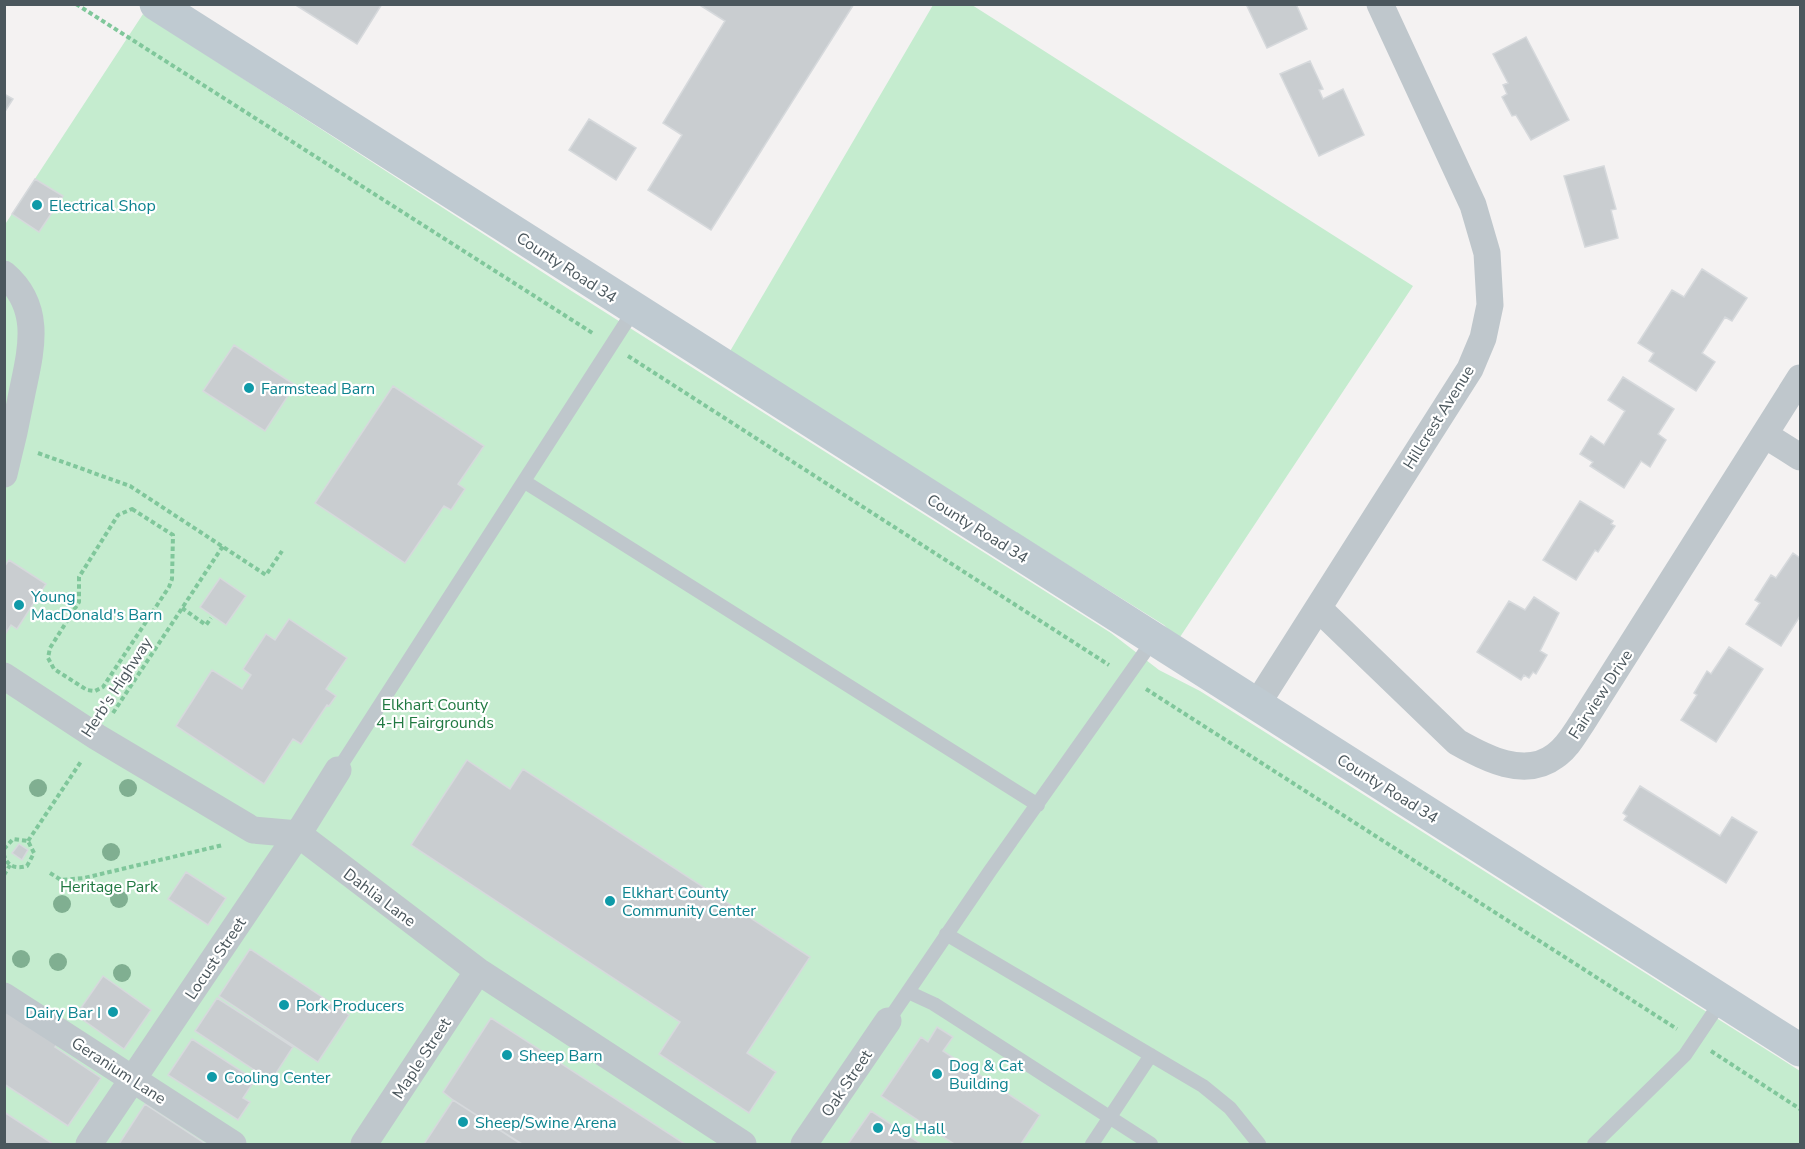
<svg xmlns="http://www.w3.org/2000/svg" width="1805" height="1149" font-family="'Nunito Sans',sans-serif">
<style>
.green{fill:#c5eccf}
.building{fill:#c9cdd0;stroke:#d6d9dc;stroke-width:1.5}
.lines{fill:none;stroke-linecap:round;stroke-linejoin:round}
.path{stroke:#80c79b;stroke-width:4;stroke-dasharray:4.5 3;stroke-linecap:butt}
.lane{stroke:#bfc7cc;stroke-width:14}
.street{stroke:#bfc7cc;stroke-width:27}
.secondary{stroke:#bfcad1;stroke-width:33}
.tree{fill:#80af91}
.culture-dot{fill:#0f9aa8;stroke:#fff;stroke-width:2}
.labels{text-anchor:middle;stroke-width:4.5;stroke-linejoin:round;paint-order:stroke}
.culture-label{font-size:16px;fill:#0d838f;stroke:#fff;text-anchor:start}
.street-label{font-size:16px;fill:#4b575d;stroke:#fff}
.park-label{font-size:16px;fill:#217942;stroke:#fff}
</style>
<rect width="100%" height="100%" fill="#f4f2f2"/>
<path class="green" d="M933,5H972L1413,286L1178,640L1164,625L729,353Z
M143,14L570,290L1111,633L1159,670L1200,691L1800,1071V1144H5L4,226Z"/>
<path class="building" d="M294,4H382L357,44Z
M698,4H854L711,230L648,190L682,135L663,123L725,21Z
M1246,4H1296L1307,29L1267,48Z
M1526,37L1569,120L1531,140L1516,115L1512,116L1502,97L1507,94L1503,85L1508,83L1493,54Z
M1310,61L1323,89L1319,90L1323,99L1343,89L1364,135L1319,156L1280,74Z
M4,94L13,99L4,113Z
M589,119L636,148L616,180L569,150Z
M1604,166L1616,209L1611,210L1618,238L1585,247L1564,176Z
M35,179L63,196L39,232L12,214Z
M1702,269L1747,298L1732,321L1725,317L1702,353L1715,362L1696,391L1649,361L1654,353L1638,343L1672,290L1684,297Z
M234,345L295,385L265,431L203,391Z
M1623,377L1674,409L1658,434L1666,440L1650,467L1641,461L1624,488L1590,466L1593,462L1580,454L1591,436L1604,445L1625,411L1608,400Z
M393,386L484,446L458,484L465,489L451,510L444,506L405,563L315,503Z
M1580,501L1613,521L1611,524L1615,526L1598,552L1595,550L1576,580L1543,560Z
M1793,553L1800,558V616L1781,646L1746,624L1760,603L1755,600L1771,575L1776,578Z
M9,560L46,584L17,629L11,625L6,633L4,567Z
M220,578L246,596L226,625L200,607Z
M1534,597L1559,613L1540,651L1547,655L1536,674L1533,672L1529,678L1524,675L1521,680L1477,652L1509,601L1525,610Z
M289,619L347,658L326,689L336,696L329,706L327,705L301,744L293,739L264,784L176,726L212,670L242,689L251,675L243,669L266,634L275,640Z
M1729,647L1763,669L1716,742L1681,720L1697,695L1694,693L1707,671L1711,674Z
M467,760L510,789L523,769L810,957L747,1053L776,1072L749,1113L659,1054L680,1022L411,845Z
M1640,786L1720,836L1732,817L1757,832L1726,883L1624,820L1627,816L1623,813Z
M19,844L28,850L22,860L12,853Z
M186,872L226,898L208,925L168,899Z
M250,949L349,1015L318,1062L219,996Z
M103,976L151,1010L124,1049L76,1015Z
M217,998L293,1047L271,1081L195,1031Z
M4,1009L57,1044L55,1047L101,1078L68,1126L4,1084Z
M491,1018L685,1144H522L453,1100L443,1092Z
M937,1027L953,1037L943,1051L1040,1115L1021,1144H954L881,1096L921,1037L928,1042Z
M192,1039L255,1080L243,1098L250,1102L238,1120L168,1075Z
M453,1100L521,1144H424Z
M145,1104L206,1144H119Z
M871,1111L921,1144H848Z
M4,1112L53,1144H4Z"/>
<g class="lines">
<path class="path" d="M76,4L594,334
M628,356L1109,665
M38,453L130,486L266,575L282,551
M132,509L173,535L172,579L169,587L103,687L95,691L87,690L54,669L48,658L50,648L79,602V577L118,515Z
M182,608L206,625L211,618
M1146,689L1677,1029
M113,713L223,546
M28,841L82,760
M4,849L13,839L28,841L34,853L27,866C17,869 7,867 4,855
M50,873L61,880L84,878L223,845
M4,875L10,865
M1711,1051L1800,1109"/>
<path class="lane" d="M525,482L1038,805
M338,770L634,310
M946,934L1203,1086L1230,1108L1259,1144
M908,992L934,1004L1151,1144
M888,1021L990,871L1154,639
M1092,1144L1151,1055
M1594,1144L1685,1055L1722,1000"/>
<path class="street" d="M4,274C43,307 31,350 22,393C17,420 11,447 4,474
M1765,435L1800,457
M1318,608L1457,742C1485,758 1525,779 1555,756C1567,748 1574,735 1582,723L1800,378
M4,676L97,737L253,830L298,834L478,971L743,1144
M1257,704L1470,369L1483,338L1490,305L1487,253L1473,205L1380,4
M4,996L233,1144
M89,1144L298,834L338,770
M364,1144L478,971
M804,1144L888,1021"/>
<path class="secondary" d="M156,4L1800,1050"/>
</g>
<g class="tree">
<circle cx="38" cy="788" r="9"/>
<circle cx="128" cy="788" r="9"/>
<circle cx="111" cy="852" r="9"/>
<circle cx="119" cy="899" r="9"/>
<circle cx="62" cy="904" r="9"/>
<circle cx="21" cy="959" r="9"/>
<circle cx="58" cy="962" r="9"/>
<circle cx="122" cy="973" r="9"/>
</g>
<g class="culture-dot">
<circle cx="37" cy="205" r="6"/>
<circle cx="249" cy="388" r="6"/>
<circle cx="19" cy="605" r="6"/>
<circle cx="610" cy="901" r="6"/>
<circle cx="284" cy="1005" r="6"/>
<circle cx="113" cy="1012" r="6"/>
<circle cx="507" cy="1055" r="6"/>
<circle cx="937" cy="1074" r="6"/>
<circle cx="212" cy="1077" r="6"/>
<circle cx="463" cy="1122" r="6"/>
<circle cx="878" cy="1128" r="6"/>
</g>
<g class="labels">
<g class="culture-label">
<text x="49" y="211">Electrical Shop</text>
<text x="261" y="394">Farmstead Barn</text>
<text x="31" y="602">Young<tspan x="31" dy="18">MacDonald's Barn</tspan></text>
<text x="622" y="898">Elkhart County<tspan x="622" dy="18">Community Center</tspan></text>
<text x="296" y="1011">Pork Producers</text>
<text x="101" y="1018" text-anchor="end">Dairy Bar I</text>
<text x="519" y="1061">Sheep Barn</text>
<text x="949" y="1071">Dog &amp; Cat<tspan x="949" dy="18">Building</tspan></text>
<text x="224" y="1083">Cooling Center</text>
<text x="475" y="1128">Sheep/Swine Arena</text>
<text x="890" y="1134">Ag Hall</text>
</g>
<g class="street-label">
<text transform="translate(567 267) rotate(33)" y="6">County Road 34</text>
<text transform="translate(1438 417) rotate(-58)" y="6">Hillcrest Avenue</text>
<text transform="translate(978 528) rotate(32)" y="6">County Road 34</text>
<text transform="translate(116 687) rotate(-57)" y="6">Herb's Highway</text>
<text transform="translate(1600 694) rotate(-57)" y="6">Fairview Drive</text>
<text transform="translate(1388 788) rotate(32)" y="6">County Road 34</text>
<text transform="translate(380 897) rotate(37)" y="6">Dahlia Lane</text>
<text transform="translate(215 958) rotate(-56)" y="6">Locust Street</text>
<text transform="translate(421 1058) rotate(-57)" y="6">Maple Street</text>
<text transform="translate(119 1070) rotate(33)" y="6">Geranium Lane</text>
<text transform="translate(846 1083) rotate(-56)" y="6">Oak Street</text>
</g>
<g class="park-label">
<text x="435" y="710">Elkhart County<tspan x="435" dy="18">4-H Fairgrounds</tspan></text>
<text x="109" y="892">Heritage Park</text>
</g>
</g>
<rect width="1805" height="1149" fill="none" stroke="#4b575d" stroke-width="12"/>
</svg>
